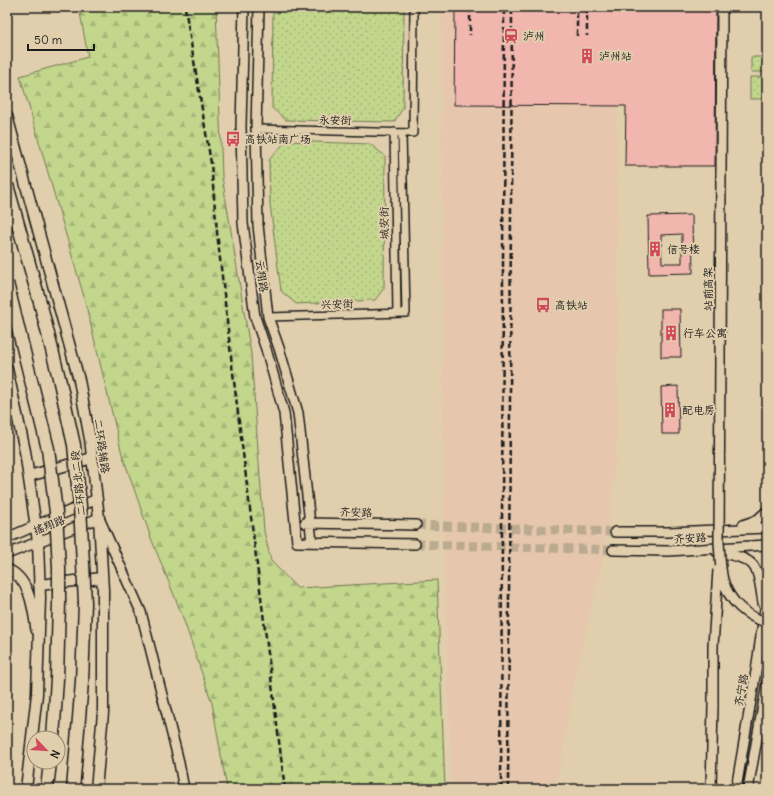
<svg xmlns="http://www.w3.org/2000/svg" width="774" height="796" font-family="Delius,'LXGW WenKai TC',sans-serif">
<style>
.built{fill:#e6c7ad}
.grass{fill:url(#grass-dots);stroke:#6f7954}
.forest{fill:url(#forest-firs);stroke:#6f7954}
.building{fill:#f1b6ae;stroke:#1c1c1c;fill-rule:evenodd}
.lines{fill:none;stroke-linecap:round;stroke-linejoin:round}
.tertiary-tunnel{stroke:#baaa8f;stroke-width:9;stroke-dasharray:9 4.5;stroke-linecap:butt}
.minor-casing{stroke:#1c1c1c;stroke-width:10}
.tertiary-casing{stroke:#1c1c1c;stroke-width:12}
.secondary-casing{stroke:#1c1c1c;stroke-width:13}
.trunk-casing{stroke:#1c1c1c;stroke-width:15}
.minor{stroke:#e1ceac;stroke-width:7}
.tertiary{stroke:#e1ceac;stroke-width:9}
.secondary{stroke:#e1ceac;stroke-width:10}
.trunk{stroke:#e1ceac;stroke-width:12}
.rail{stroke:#1c1c1c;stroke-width:2.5;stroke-dasharray:6 3;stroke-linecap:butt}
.tertiary-bridge-casing{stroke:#1c1c1c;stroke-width:12;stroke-linecap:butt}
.trunk-bridge-casing{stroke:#1c1c1c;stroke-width:15;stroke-linecap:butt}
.tertiary-bridge{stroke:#e1ceac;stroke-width:9}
.trunk-bridge{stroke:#e1ceac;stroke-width:12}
.labels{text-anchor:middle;stroke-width:4;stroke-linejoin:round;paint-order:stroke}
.poi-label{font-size:11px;fill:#1c1c1c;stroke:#e1ceac;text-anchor:start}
.street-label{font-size:11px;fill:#1c1c1c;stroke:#e1ceac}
</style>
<defs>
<pattern id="grass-dots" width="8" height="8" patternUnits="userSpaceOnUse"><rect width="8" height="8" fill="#c2d68c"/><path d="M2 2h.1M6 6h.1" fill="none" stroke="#a6b778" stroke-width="1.8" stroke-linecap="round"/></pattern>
<pattern id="forest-firs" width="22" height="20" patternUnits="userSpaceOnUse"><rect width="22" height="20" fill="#c2d68c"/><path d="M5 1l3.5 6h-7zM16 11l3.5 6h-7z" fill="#a6b778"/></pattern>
</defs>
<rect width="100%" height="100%" fill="#e1ceac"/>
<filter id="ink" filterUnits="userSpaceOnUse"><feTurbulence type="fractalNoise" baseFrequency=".025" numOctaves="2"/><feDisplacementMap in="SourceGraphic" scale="8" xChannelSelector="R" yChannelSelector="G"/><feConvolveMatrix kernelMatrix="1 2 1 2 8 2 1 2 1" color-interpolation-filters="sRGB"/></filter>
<g filter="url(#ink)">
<path class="built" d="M441,7H616L618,410L616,454L611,505L602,561L574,681L556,789H452L444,558Z"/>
<path class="grass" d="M273,7H404L403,108L394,122L286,120L272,108Z
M751,57H765V72H751Z
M750,77H765L764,99H750Z
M286,141L370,144L385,156L384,288L375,300L296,304L281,291L270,204L269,160Z"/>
<path class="forest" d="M79,7H216L222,176L251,354L264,531L271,561L297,588L437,580L445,789H227L212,703L182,615L151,538L122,454L84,297L20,76L88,57Z"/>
<path class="building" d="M455,7H716L715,166H625L626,106L454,105Z
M692,215L693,273L649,274L648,216ZM682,234V263H662L661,235Z
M661,309H680L681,357H661Z
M678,386L679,434H662L661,387Z"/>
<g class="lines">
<path class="tertiary-tunnel" d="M416,525L615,532
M415,544L613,550"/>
<g class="minor-casing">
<path id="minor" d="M256,129L413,133L414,7
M394,132L397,313
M268,317L406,313L402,133"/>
</g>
<g class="tertiary-casing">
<path id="tertiary" d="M244,7L241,126L243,223L255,317L266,349L284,413L297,542L415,544
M259,7L256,129L258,225L268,317L279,348L298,413L312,542
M721,174L722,7
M305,523L416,525
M743,525L757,520L767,511
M615,532H668L767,528
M7,538L97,499
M613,550L668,551L767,545
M717,552C759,559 757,565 763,603
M7,554L99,518L141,612L178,758L184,789
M7,569C30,578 33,609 36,630
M711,789L713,705
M736,789L756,671L767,594
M748,789L767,683"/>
</g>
<g class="secondary-casing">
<path id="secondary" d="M7,116L79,380L90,439L99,518L103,590V713L96,789
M7,369L25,451L38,542L40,598L37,694L26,789
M29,476L92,458
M39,585L102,578"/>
</g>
<g class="trunk-casing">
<path id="trunk" d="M53,738L57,679L59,602
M47,789L50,762
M73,789L82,682L85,603"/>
</g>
<use href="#minor" class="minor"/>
<use href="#tertiary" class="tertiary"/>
<use href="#secondary" class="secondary"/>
<use href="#trunk" class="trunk"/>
<path class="rail" d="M185,7L211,163L217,232L232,365L285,789
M470,7V35
M587,7V36
M577,36V7
M501,789L504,7
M508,789L512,7"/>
<g class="tertiary-bridge-casing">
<path id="tertiary-bridge" d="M721,174L719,542C720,554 720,568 723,580C729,601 746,617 767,622
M713,705V646L718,570"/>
</g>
<g class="trunk-bridge-casing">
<path id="trunk-bridge" d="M7,185L41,306L59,378L74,445L80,506L85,603
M7,283L48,449L56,512L59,568V602"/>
</g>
<use href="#tertiary-bridge" class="tertiary-bridge"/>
<use href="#trunk-bridge" class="trunk-bridge"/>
</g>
</g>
<defs>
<g id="station-bare" transform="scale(1.2)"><path d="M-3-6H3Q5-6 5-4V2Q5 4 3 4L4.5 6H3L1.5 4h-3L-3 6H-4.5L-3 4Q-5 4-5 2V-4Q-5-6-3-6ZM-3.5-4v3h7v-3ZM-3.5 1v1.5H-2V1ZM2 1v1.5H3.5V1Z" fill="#d1495b" stroke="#e1ceac" stroke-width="2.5" paint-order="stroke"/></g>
<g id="building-bare" transform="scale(1.2)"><path d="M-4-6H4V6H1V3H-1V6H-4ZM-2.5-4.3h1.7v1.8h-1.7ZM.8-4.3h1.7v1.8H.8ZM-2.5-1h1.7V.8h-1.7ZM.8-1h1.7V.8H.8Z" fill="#d1495b" stroke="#e1ceac" stroke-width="2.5" paint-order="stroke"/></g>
<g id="bus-bare" transform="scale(1.2)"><path d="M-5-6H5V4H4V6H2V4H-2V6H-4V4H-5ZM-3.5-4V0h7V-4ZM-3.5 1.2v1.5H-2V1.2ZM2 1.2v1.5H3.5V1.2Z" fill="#d1495b" stroke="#e1ceac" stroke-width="2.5" paint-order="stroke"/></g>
</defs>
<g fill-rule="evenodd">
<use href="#station-bare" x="511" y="36"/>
<use href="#building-bare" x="587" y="56"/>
<use href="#bus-bare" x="233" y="139"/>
<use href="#building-bare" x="655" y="249"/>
<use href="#bus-bare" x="543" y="305"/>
<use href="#building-bare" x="671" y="333"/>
<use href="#building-bare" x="670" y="410"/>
</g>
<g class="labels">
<g class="poi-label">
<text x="523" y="40">泸州</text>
<text x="599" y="60">泸州站</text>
<text x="245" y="143">高铁站南广场</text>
<text x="667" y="253">信号楼</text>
<text x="555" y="309">高铁站</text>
<text x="683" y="337">行车公寓</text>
<text x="682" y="414">配电房</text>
</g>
<g class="street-label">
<text transform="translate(335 120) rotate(1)" y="4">永安街</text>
<text transform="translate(384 223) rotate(-91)" y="4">城安街</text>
<text transform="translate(262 276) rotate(82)" y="4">云翔路</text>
<text transform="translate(708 289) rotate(-90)" y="4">站前高架</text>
<text transform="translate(337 304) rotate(-2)" y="4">兴安街</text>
<text transform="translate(102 446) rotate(82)" y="4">二环路辅路</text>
<text transform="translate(78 483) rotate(-96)" y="4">二环路北二段</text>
<text transform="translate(356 512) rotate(2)" y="4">齐安路</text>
<text transform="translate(49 525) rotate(-21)" y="4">摇翔路</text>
<text transform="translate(690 538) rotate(-3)" y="4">齐安路</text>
<text transform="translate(741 690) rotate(-80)" y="4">齐宁路</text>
</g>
</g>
<rect width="774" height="796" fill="none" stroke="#e1ceac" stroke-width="24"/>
<rect x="12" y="12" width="750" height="772" fill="none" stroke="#1c1c1c" stroke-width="1.5" filter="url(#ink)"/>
<g transform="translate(46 750) rotate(115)"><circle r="19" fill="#e1ceac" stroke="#928772"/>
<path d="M0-3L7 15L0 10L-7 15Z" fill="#d1495b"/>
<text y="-6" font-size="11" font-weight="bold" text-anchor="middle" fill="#1c1c1c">N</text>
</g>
<path d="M28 44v6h66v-6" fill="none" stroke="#1c1c1c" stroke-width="2"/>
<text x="34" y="44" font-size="12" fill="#1c1c1c" stroke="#e1ceac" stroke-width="3" paint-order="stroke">50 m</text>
</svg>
